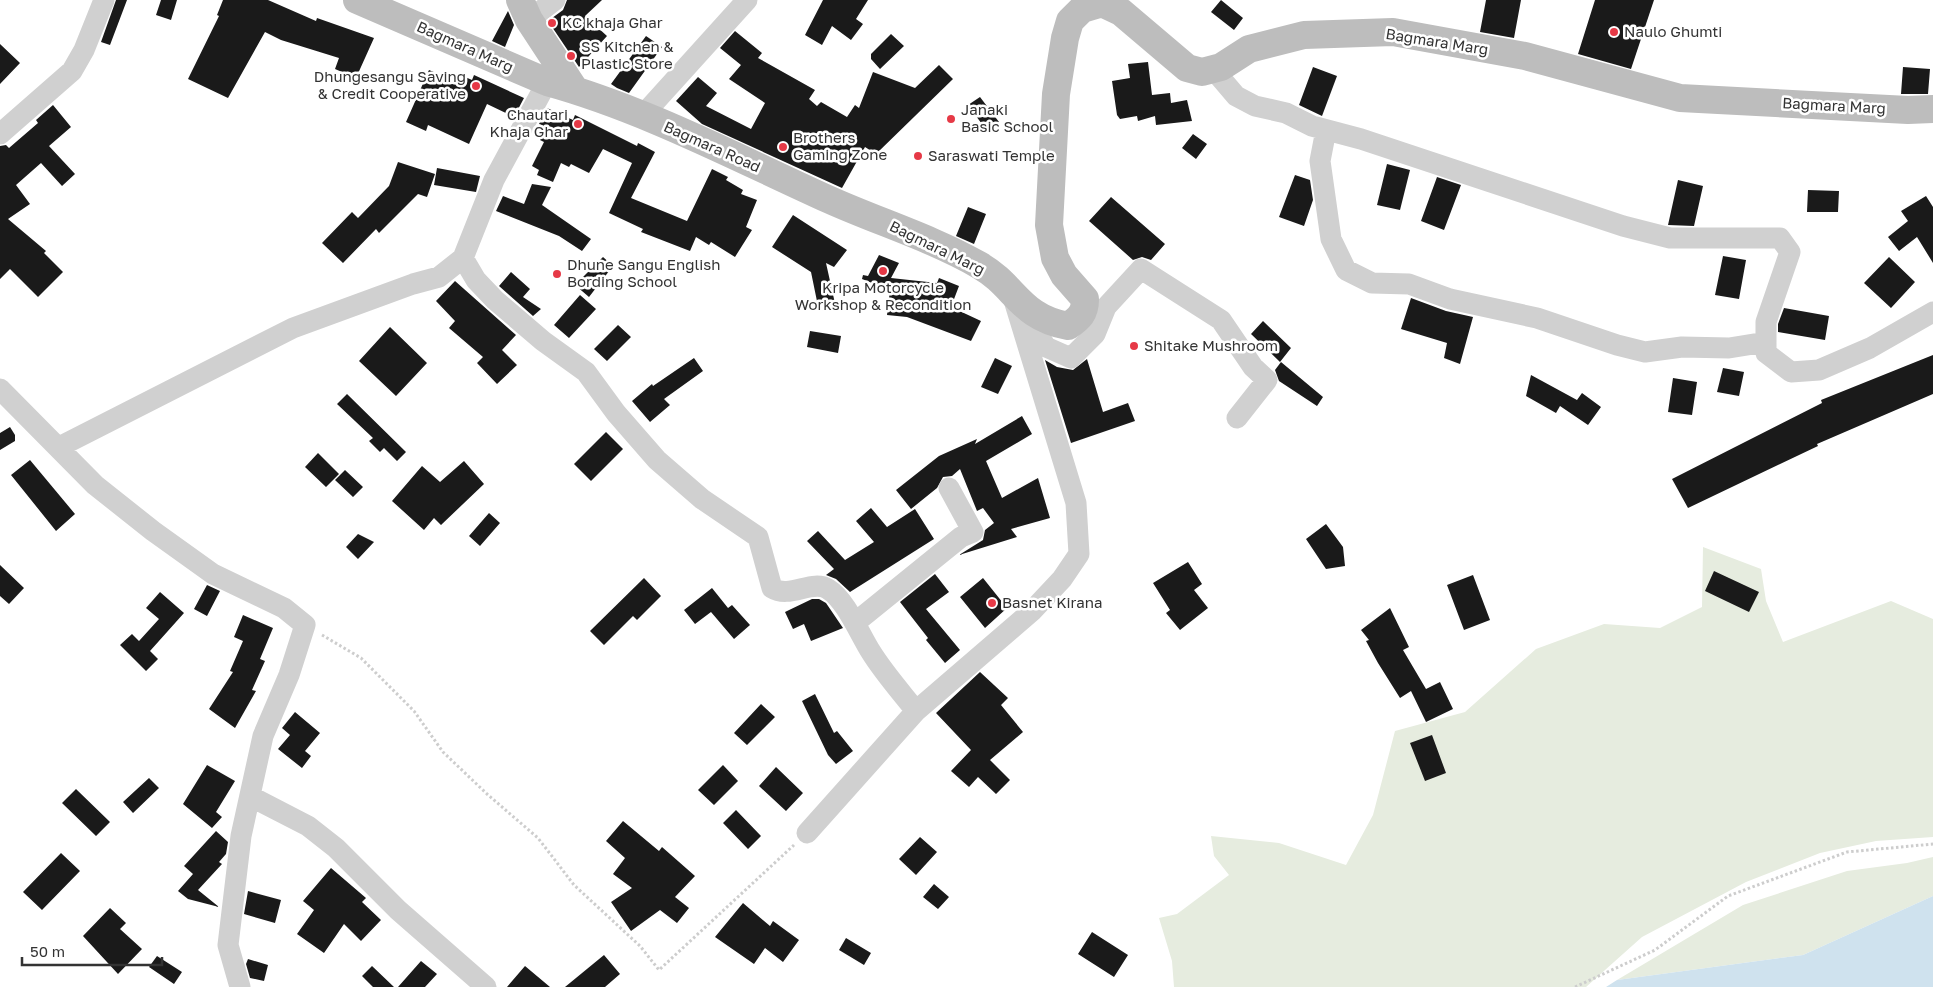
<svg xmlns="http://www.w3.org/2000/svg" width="1933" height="987" font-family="'Golos Text',sans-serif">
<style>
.green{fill:#e6ecdf}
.water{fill:#cfe2ee}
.building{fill:#1a1a1a}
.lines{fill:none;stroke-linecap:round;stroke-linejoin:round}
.path{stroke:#cdcdcd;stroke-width:3;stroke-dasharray:2.5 2.5;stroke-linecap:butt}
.minor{stroke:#d0d0d0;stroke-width:21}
.secondary{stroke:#bdbdbd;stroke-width:28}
.poi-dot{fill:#e63946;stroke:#fff;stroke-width:2}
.labels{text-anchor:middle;stroke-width:5;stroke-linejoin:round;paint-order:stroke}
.poi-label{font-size:15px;fill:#333;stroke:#fff;text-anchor:start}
.street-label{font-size:15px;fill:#333;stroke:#fff}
</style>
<rect width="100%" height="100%" fill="#fff"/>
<path class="green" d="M1703,547L1761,569L1766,601L1783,642L1891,601L1933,619V837L1876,841L1820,853L1746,882L1642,937L1586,987H1174L1172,961L1159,918L1177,914L1229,875L1214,856L1211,836L1279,843L1346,865L1373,815L1395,731L1465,712L1536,649L1604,624L1660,628L1702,607Z
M1933,857V896L1803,955L1617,980L1743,905L1847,871L1907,863Z"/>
<path class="water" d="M1933,896V987H1606L1617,980L1803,955Z"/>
<path class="building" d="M116,0H127L110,45L101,42Z
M161,0H177L171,20L156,15Z
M223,0H268L316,21L317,18L374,38L356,78L335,69L339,58L281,40L265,32L228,98L188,79L219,16L217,15Z
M567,0H602L585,16L607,36L579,67L548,21L563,10Z
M823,0H868L856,19L863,24L851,40L832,26L822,45L805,35Z
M1221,0L1243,18L1234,30L1211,12Z
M1486,0H1521L1514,38L1480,32Z
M1595,0H1654L1631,69L1578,54Z
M508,11L514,25L505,47L492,41Z
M735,31L762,53L758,58L815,90L809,99L817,106L821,102L847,117L855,105L859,108L873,72L915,88L939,65L953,79L876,154L865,147L842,188L702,124L676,101L698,77L717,93L706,106L751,129L765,103L729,79L741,65L720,48Z
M891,34L904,46L880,69L871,59V54Z
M646,36L662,47L629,93L617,88L611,84Z
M0,44L20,63L0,84Z
M1148,62L1152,95L1170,93L1171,103L1187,100L1192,121L1156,125L1155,116L1138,121L1137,116L1120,119L1117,115L1112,81L1130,78L1128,64Z
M1313,67L1337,76L1322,116L1299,105Z
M1903,67L1930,69L1928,94H1901Z
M429,70L452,80L456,73L472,80L474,75L524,98L514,117L487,104L469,144L428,125L426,131L406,122Z
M980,97L999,122L987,131L968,105Z
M53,105L71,127L49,146L75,174L62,186L41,163L16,185L30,204L8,219L46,251L44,253L63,272L38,297L10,269L0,279V146L6,145L9,148L38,123L36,120Z
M547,108L573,120L575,115L637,146L638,143L655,152L631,198L687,221L712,169L728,177L726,180L743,190L741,194L757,200L746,227L752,230L735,257L711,242L709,245L696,237L690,251L641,232L643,229L609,213L632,163L603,149L589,173L571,164L569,167L561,163L553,182L537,175L539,170L532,166L544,142L540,140L546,127L539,124Z
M1193,134L1207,144L1196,159L1182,148Z
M398,162L435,174L427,197L418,194L379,233L376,229L343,263L322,243L352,212L358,218L389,186Z
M1387,164L1410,170L1400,210L1377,205Z
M437,168L480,176L476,192L434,185Z
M1295,175L1310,180L1313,200L1304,226L1279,217Z
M1437,177L1461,185L1444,230L1421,221Z
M1678,180L1703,186L1694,226L1668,225Z
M532,184L551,187L542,205L591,239L582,251L559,236L496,211L503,196L524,204Z
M1808,190L1839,191L1838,212H1807Z
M1926,196L1933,207V263L1917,237L1899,251L1888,237L1908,221L1901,211Z
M1111,197L1165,244L1151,260L1142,257L1133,260L1089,221Z
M968,207L986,214L974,244L956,236Z
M793,215L847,250L834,267L826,263L836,308L819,311L811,272L772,247Z
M879,255L899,263L891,278L937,283L939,278L959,286L951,307L981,321L971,341L907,317L887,315L890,290L862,279L863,275L868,276Z
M1723,256L1746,260L1739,299L1715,295Z
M603,257L613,266L589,297L575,285Z
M1889,257L1915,282L1891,308L1864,283Z
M511,272L530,289L523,297L541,309L533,316L499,286Z
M455,281L516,335L502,350L517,365L497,384L477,363L483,357L449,328L455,321L436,301Z
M580,295L596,309L569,338L554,325Z
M1411,298L1446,311L1473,317L1460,364L1444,358L1447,343L1401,329Z
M1784,308L1829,316L1825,340L1778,332V324Z
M1263,321L1291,348L1280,362L1251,334Z
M618,325L631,337L607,361L594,349Z
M390,327L427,363L396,396L359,361Z
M810,331L841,336L838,353L807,347Z
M1933,355V394L1817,444L1818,446L1688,508L1672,479L1822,403L1821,400Z
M694,358L703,371L664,399L670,405L650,422L632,401L652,384L653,386Z
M995,358L1012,366L998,394L981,387Z
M1087,359L1103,412L1128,403L1135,421L1071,443L1045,360L1057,367L1073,370Z
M1281,362L1323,397L1317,406L1279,381L1275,370Z
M1723,368L1744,372L1739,396L1717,392Z
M1531,375L1577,400L1582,393L1601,407L1588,425L1560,406L1556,413L1526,396Z
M1673,378L1697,382L1692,415L1668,412Z
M347,394L406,452L397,461L384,448L380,452L369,441L373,438L337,404Z
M1022,416L1032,434L986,461L1002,498L1038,478L1050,518L1011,529L1017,537L959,555L983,540L985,530L994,523L983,508L977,511L960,469L952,476L943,477L937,488L911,509L896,490L939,456L977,439L975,444Z
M10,427L15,435V441L0,450V433Z
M606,432L623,449L591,481L574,464Z
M318,453L339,474L326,487L305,467Z
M30,460L75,514L56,531L11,475Z
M464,461L484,484L441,525L434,518L424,530L392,501L422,466L440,482Z
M345,470L363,487L353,497L335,480Z
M871,508L887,527L915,509L934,539L850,592L836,579L826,575L834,569L807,541L818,531L845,560L874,542L856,521Z
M489,513L500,523L480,546L469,536Z
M1326,524L1343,547L1345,566L1326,569L1306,539Z
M358,534L374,542L358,559L346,547Z
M1188,562L1202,584L1194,590L1208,608L1180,630L1166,613L1170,610L1153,583Z
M0,565L24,588L9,604L0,596Z
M1714,571L1759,592L1749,612L1705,591Z
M935,574L949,592L926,609L960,650L945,663L926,640L928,638L900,602Z
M1473,575L1490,620L1464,630L1447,585Z
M644,578L661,596L637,620L633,616L604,645L590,631Z
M983,578L1007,608L985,628L960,597Z
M207,585L220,591L207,616L194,609Z
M712,588L728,608L732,605L750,625L734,639L711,612L695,624L684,610Z
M160,592L184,613L150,651L158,659L146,671L120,645L132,634L139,641L159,619L146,608Z
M812,599H819L826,603L843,628L811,641L804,624L793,629L785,612Z
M1390,608L1409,647L1403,650L1426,689L1440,682L1453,709L1426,722L1411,691L1400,698L1378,663L1366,641L1369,640L1361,630Z
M243,615L273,628L260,659L265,661L252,690L256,691L235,728L209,709L233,672L230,671L243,641L234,637Z
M980,672L1008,698L1001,705L1023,732L990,760L1010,780L996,794L978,777L969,787L951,771L971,750L936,713Z
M815,694L834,733L837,731L853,751L836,764L828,755L802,701Z
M761,704L775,717L747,745L734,733Z
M295,712L320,733L305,751L311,756L302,768L278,749L290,735L282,728Z
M1432,735L1446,773L1425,781L1410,743Z
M207,765L235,781L216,812L222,817L212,828L183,804Z
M723,765L738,781L714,805L698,790Z
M776,767L803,793L786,811L759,786Z
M149,778L159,788L133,813L123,802Z
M76,789L110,822L96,836L62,803Z
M736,810L761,836L748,849L723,823Z
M623,821L659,851L662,847L695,876L675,897L689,908L677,923L660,910L631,931L611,902L632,888L613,874L625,858L606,841Z
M216,831L228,842L226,854L219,862L222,864L198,890L219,907L188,899L178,891L193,874L184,866Z
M920,837L937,852L916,875L899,859Z
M61,853L80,871L42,910L23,892Z
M331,868L366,898L362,902L381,920L361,941L344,924L324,953L297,934L314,910L303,901Z
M934,884L949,897L938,909L923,897Z
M248,891L281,900L275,923L244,914Z
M743,903L770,926L773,921L799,940L783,962L765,948L754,964L715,937Z
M110,908L126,923L120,929L142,949L118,974L83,936Z
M1092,932L1128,955L1114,977L1078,954Z
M846,938L871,953L864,965L839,950Z
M604,955L620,974L605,987H565Z
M157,956L182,972L174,984L149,967Z
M248,959L268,965L264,981L250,978L246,964Z
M421,961L437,974L425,987H398Z
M372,966L394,987H373L362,976Z
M525,966L550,987H507Z"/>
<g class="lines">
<path class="path" d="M322,635L361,658L414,711L443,752L487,794L538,838L574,885L640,946L659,970L794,845
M1575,987L1655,950L1728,896L1847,852L1933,844"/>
<path class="minor" d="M529,20L555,0
M1213,69L1236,96L1255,106L1286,113L1312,126L1361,139L1623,226L1670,238H1780L1790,252L1766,322V353L1791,372L1819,370L1870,348L1933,312
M643,115L747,0
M1326,130L1320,161L1331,239L1346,270L1372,283L1409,284L1450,299L1537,318L1617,345L1645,352L1682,347L1729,348L1766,342
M0,134L72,71L84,50L104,0
M463,258L476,280L495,300L543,341L586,372L616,413L657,460L702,499L758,537L772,588C790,599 812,579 828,589C846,600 860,635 871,652C884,673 901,692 916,711
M1026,316L1046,347L1071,358L1095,334L1106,307L1141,269L1221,320L1253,367L1267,380L1237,418
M0,389L95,485L153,531L213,574L284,608L305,625L289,675L263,736L241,836L228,945L240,987
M59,447L293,328L413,284L439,277L463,258L494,180L547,82
M856,622L961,537L973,532L949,488
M250,796L308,826L336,848L398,910L486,987
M807,833L916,711L1032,611L1062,579L1079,554L1076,503L1013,297"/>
<path class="secondary" d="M357,0L547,82C645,109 737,158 830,200C879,222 932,238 979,265C1016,286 1019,317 1068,326C1080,318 1085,313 1085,299L1064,275L1055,258L1049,225L1056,94L1065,38L1070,21L1082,9L1102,3L1121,12L1187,68L1202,72L1221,67L1249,49L1304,35L1393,32L1525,56L1680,98L1908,110L1933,109
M520,0L529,20L575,90"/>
</g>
<g class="poi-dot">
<circle cx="552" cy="23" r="5"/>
<circle cx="1614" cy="32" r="5"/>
<circle cx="571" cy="56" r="5"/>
<circle cx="476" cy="86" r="5"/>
<circle cx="951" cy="119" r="5"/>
<circle cx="578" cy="124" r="5"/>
<circle cx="783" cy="147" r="5"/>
<circle cx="918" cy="156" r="5"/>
<circle cx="883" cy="271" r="5"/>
<circle cx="557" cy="274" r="5"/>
<circle cx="1134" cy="346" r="5"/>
<circle cx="992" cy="603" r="5"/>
</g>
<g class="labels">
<g class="poi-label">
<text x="562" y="28">KC khaja Ghar</text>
<text x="1624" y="37">Naulo Ghumti</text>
<text x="581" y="52">SS Kitchen &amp;<tspan x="581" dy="17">Plastic Store</tspan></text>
<text x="466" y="82" text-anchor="end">Dhungesangu Saving<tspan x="466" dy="17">&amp; Credit Cooperative</tspan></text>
<text x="961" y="115">Janaki<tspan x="961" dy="17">Basic School</tspan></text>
<text x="568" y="120" text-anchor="end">Chautari<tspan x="568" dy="17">Khaja Ghar</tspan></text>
<text x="793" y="143">Brothers<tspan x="793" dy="17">Gaming Zone</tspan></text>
<text x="928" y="161">Saraswati Temple</text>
<text x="567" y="270">Dhune Sangu English<tspan x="567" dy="17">Bording School</tspan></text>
<text x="883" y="293" text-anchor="middle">Kripa Motorcycle<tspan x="883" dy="17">Workshop &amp; Recondition</tspan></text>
<text x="1144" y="351">Shitake Mushroom</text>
<text x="1002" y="608">Basnet Kirana</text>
</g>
<g class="street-label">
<text transform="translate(1437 42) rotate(9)" y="5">Bagmara Marg</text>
<text transform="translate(465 47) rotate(24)" y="5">Bagmara Marg</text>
<text transform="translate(1834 106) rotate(3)" y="5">Bagmara Marg</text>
<text transform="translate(712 147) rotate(24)" y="5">Bagmara Road</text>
<text transform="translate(937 248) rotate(26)" y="5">Bagmara Marg</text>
</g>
</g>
<path d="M22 957v8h140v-8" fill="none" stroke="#333333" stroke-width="2.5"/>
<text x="30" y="957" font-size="15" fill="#333333" stroke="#ffffff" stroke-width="4" paint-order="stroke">50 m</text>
</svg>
